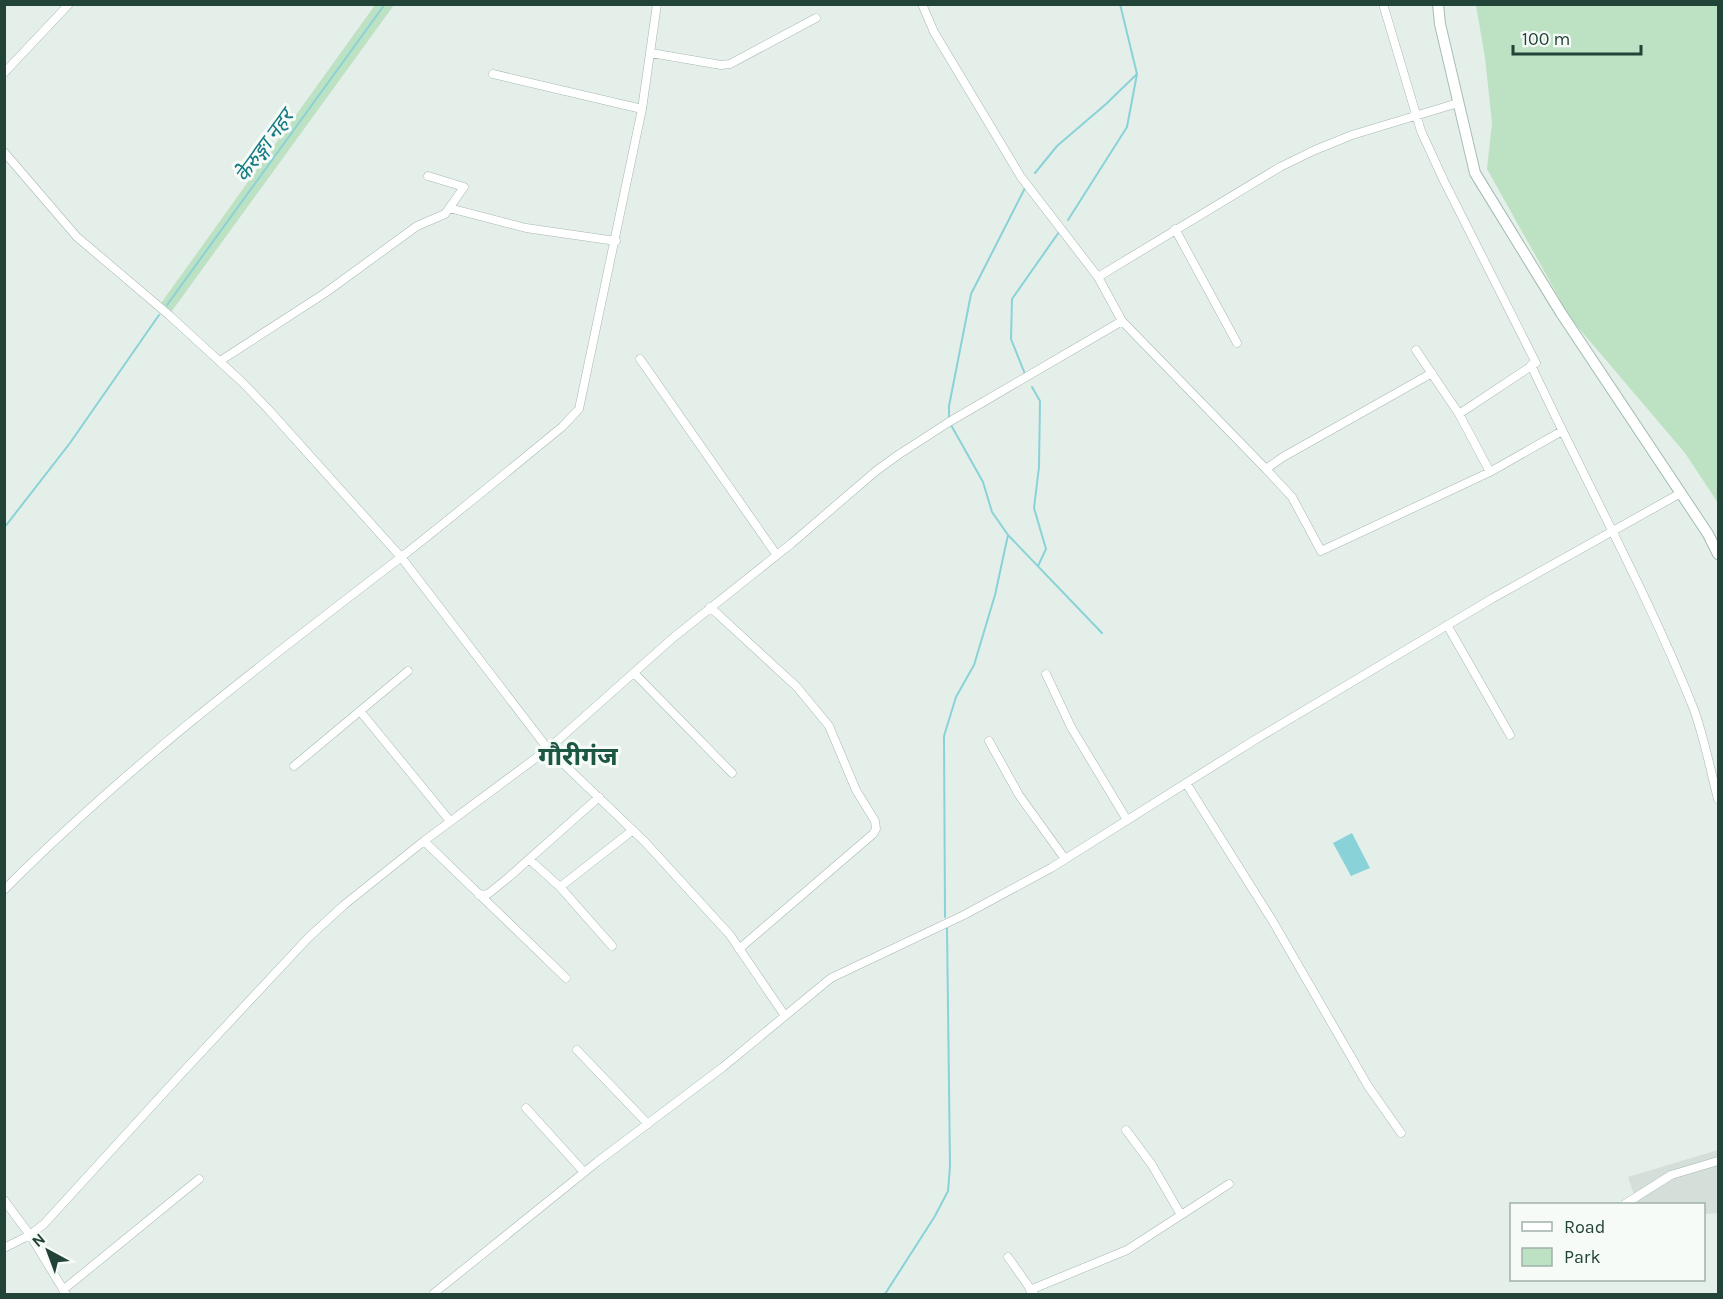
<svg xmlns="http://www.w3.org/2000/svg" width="1723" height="1299" font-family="Karla,'Noto Sans Devanagari',sans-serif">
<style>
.built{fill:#d3dfd8}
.green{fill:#bce1c3}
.water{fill:#89d2d7}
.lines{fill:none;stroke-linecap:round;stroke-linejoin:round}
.stream{stroke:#89d2d7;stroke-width:2}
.minor-casing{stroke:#a7b8b0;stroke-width:9}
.secondary-casing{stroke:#a2bcb0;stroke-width:12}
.minor{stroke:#fff;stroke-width:8}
.secondary{stroke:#fff;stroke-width:10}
.labels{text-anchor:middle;stroke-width:6;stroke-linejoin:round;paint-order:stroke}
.water-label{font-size:21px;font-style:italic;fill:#167c84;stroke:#f6fbf8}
.district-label{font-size:26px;font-weight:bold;fill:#1c5743;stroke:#f6fbf8}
</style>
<rect width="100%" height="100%" fill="#e5efe9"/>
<path class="built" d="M1718,1150V1213L1704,1214V1204H1637L1628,1177Z"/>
<path class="green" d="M375,5H394L169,315L159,306Z
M1476,5H1718V503L1685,453L1571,319L1487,169L1492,123L1485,58Z"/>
<path class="water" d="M1352,833L1370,868L1351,876L1333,843Z"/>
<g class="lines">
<path class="stream" d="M1035,173L1057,146L1106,104L1137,74
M1068,220L1127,127L1137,74L1120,4
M167,305L385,4
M1025,374L1011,339L1012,299L1059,232
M1032,387L1040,401L1039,467L1034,508L1046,549L1038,566
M949,419V406L971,294L1025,188
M951,425L983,482L992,512L1008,535L1102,633
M4,528L70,443L159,315
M945,917L944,736L956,697L974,665L995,595L1008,535
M885,1294L935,1216L948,1191L950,1166L947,928"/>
<g class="minor-casing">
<path id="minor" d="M922,4L934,32L1021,177L1098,277
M1383,4L1421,131L1444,181L1536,363L1459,414L1416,350
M651,53L721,65L730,64L816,18
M4,73L69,4
M493,74L642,109
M4,152L77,237L169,315L242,382L268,409L401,557L548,749L645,842L730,935L785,1016
M449,208L526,228L616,241
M1175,229L1237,343
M1122,321L1266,469L1283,457L1432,373
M640,359L776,554
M220,361L325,293L417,226L445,214L464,187L428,176
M1531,365C1584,479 1646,590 1693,707C1704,736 1710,769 1718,799
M1459,414L1490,472
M1266,469L1292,497L1321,551L1490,472L1562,431
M710,607L797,687L829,726L856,790L875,821L876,829L873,834L739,949
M1447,625L1510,735
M634,673L732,773
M1046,674L1071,727L1127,820
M360,711L450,821
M989,741L1019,795L1065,859
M294,766L408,671
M1186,783L1272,920L1368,1086L1401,1133
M424,841L566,978
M529,859L560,887L633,830
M560,887L612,946
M4,890C126,767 263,663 400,558C455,515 508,471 562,427L579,409L642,109L657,4
M479,895L488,894L509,877L599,797
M577,1050L648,1124
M526,1108L584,1172
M1126,1130L1152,1165L1181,1215
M4,1200L30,1235L66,1294
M1625,1204L1671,1175L1718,1161
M4,1248L30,1235L44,1224L181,1074L308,938L344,905L424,841L548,749L674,637L792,543L876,471L898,455L949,422L1122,321L1098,277L1280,167L1315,150L1352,135L1458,103
M1008,1257L1034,1294
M63,1290L199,1179
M1030,1290L1127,1250L1229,1184
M433,1294L597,1162L723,1067L831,978L964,915L1051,868L1253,741L1493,598L1679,494"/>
</g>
<g class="secondary-casing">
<path id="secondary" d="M1438,4L1440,24L1475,173L1561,313L1708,534L1718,554"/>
</g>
<use href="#minor" class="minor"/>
<use href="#secondary" class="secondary"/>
</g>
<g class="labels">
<g class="water-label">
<text transform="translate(264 146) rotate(-54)" y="7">केेरुङ्गा नहर</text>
</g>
<g class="district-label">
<text x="578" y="765">गौरीगंज</text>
</g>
</g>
<rect width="1723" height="1299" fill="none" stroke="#224337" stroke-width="12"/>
<rect x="1510" y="1203" width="195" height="78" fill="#f6fbf8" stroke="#a1b1ab" stroke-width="1.5"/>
<rect x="1522" y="1222" width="30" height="9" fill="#ffffff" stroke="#a1b1ab" stroke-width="1.5"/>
<text x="1564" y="1233" font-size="18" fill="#224337">Road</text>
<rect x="1522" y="1248" width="30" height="18" fill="#bce1c3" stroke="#a1b1ab" stroke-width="1.5"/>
<text x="1564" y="1263" font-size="18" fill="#224337">Park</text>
<g transform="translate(48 1251) rotate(319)" stroke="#f6fbf8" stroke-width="4.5" paint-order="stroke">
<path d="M0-4.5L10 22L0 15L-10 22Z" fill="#224337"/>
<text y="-9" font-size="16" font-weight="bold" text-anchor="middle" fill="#224337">N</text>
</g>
<path d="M1513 45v9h128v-9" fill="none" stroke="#224337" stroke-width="3"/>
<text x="1522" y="45" font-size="18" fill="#224337" stroke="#f6fbf8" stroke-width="4.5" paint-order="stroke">100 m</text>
</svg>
